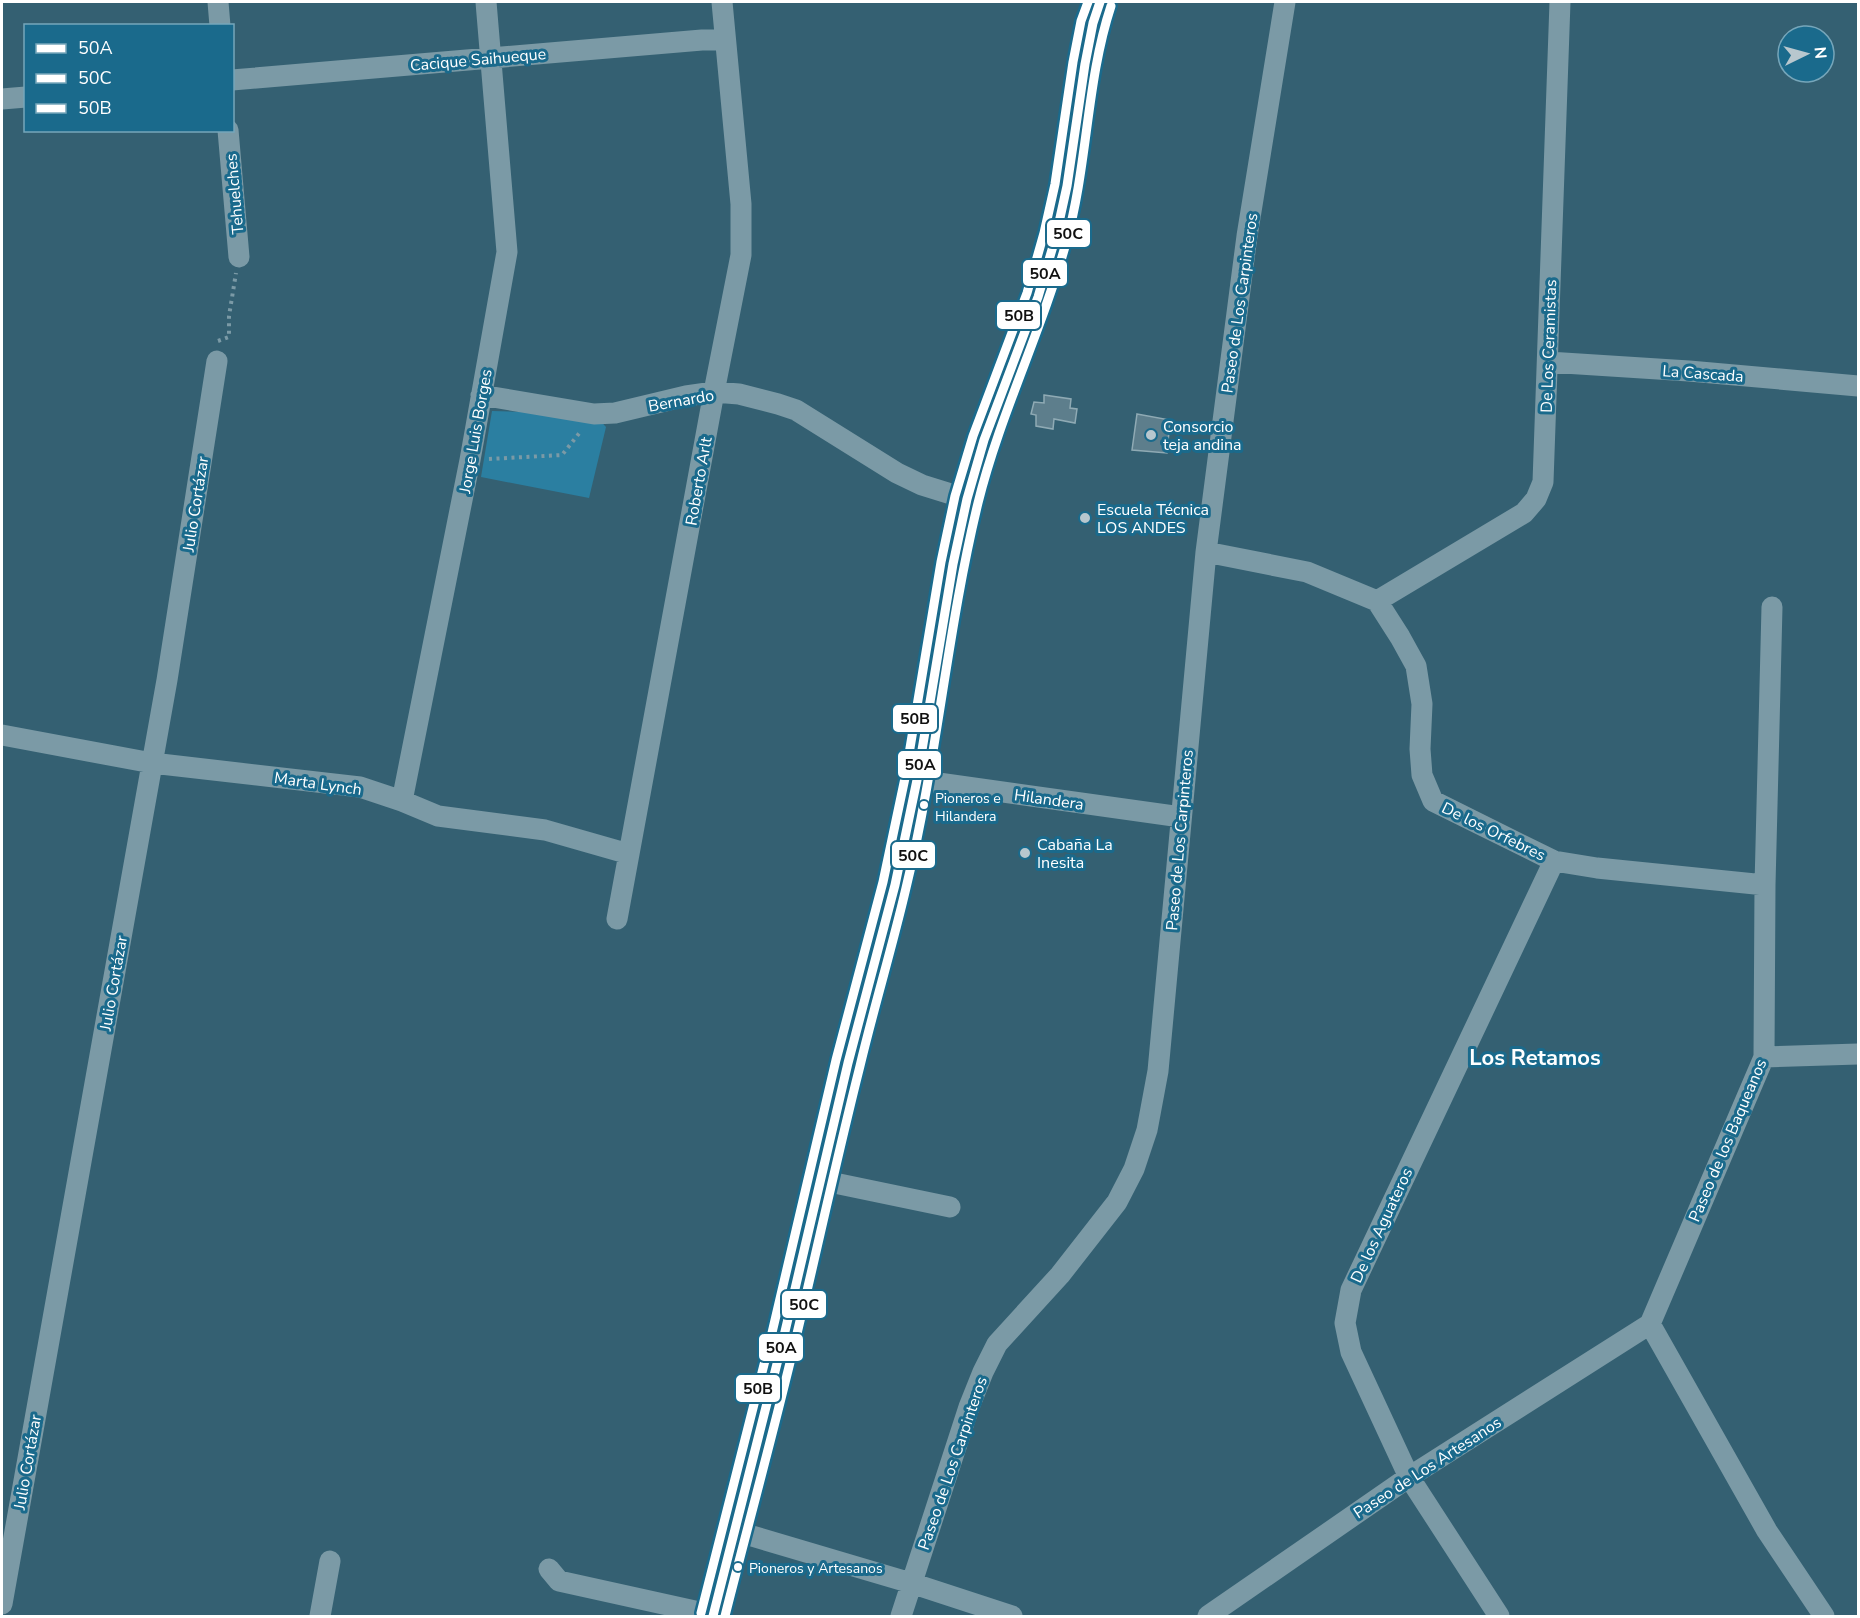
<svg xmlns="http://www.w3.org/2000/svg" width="1860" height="1618" font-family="'Nunito Sans',sans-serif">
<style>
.green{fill:#2b7fa1}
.building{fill:#5d7e8c;stroke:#8faab4;stroke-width:1.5}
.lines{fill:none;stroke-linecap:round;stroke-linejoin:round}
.path{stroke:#7b9aa6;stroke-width:4;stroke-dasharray:3 4.5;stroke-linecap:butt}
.minor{stroke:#7b9aa6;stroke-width:21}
.major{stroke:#86a2ae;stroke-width:27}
.bus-1-casing{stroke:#1a6a8c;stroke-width:14}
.bus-2-casing{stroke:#1a6a8c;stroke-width:14}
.bus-3-casing{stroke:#1a6a8c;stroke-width:14}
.bus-1{stroke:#fff;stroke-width:9}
.bus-2{stroke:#fff;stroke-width:9}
.bus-3{stroke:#fff;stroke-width:9}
.poi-dot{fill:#b8c7ce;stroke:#1a6a8c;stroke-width:2}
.bus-dot{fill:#fff;stroke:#1a6a8c;stroke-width:2}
.labels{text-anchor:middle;stroke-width:6;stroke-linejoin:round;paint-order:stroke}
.bus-label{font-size:14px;fill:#fff;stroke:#1a6a8c;text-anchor:start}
.street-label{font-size:16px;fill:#fff;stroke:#1a6a8c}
.poi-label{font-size:16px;fill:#fff;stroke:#1a6a8c;text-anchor:start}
.district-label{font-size:22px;font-weight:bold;fill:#fff;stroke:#1a6a8c}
.line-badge{stroke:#1a6a8c;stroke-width:2}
.pale-badge-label{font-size:16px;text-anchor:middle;font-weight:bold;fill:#111}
</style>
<rect width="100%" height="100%" fill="#346072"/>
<path class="green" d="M492,411L594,414L606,427L589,498L481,477Z"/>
<path class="building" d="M1044,395L1071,399L1070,408L1077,409L1075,423L1054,419L1053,429L1036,426V415L1031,414L1034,402L1044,403Z
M1137,414L1170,420L1167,453L1132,450Z"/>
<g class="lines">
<path class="path" d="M218,341L229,337V316L236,273
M489,459L562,455L581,431"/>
<path class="minor" d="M218,2L220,26
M232,80L702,40H724
M2,99L26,97
M228,130L239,257
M1548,362L1689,371L1858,386
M481,395L594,414L615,413L686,396L714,392L739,394L778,404L796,410L897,473L922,485L967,499
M1206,552L1307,572L1377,601L1400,637L1416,666L1422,704L1420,749L1422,775L1433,801L1554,861L1597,868L1765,885
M1377,601L1524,513L1536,499L1543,482L1560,2
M1772,607L1765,885L1764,1057L1650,1324L1767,1531L1824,1616
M2,735L152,763L360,787L402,801L438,816L545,830L629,854
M917,780L1181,817
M402,801L470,460L507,252L486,2
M617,919L714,392L741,255V204L722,2
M1764,1057L1858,1054
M820,1180L950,1207
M735,1531L911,1583L1012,1616
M549,1569L559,1581L713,1615
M2,1604L167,680L217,361
M320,1616L330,1561
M901,1616L969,1407L983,1372L997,1344L1060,1275L1117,1202L1134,1169L1147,1130L1158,1071L1206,552L1247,236L1285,2
M1208,1616L1409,1477L1650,1324
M1499,1616L1409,1477L1351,1352L1345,1323L1351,1290L1554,861"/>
<path class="major" d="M713,1616L783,1340L848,1063L895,885L917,780L953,564L967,499L984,440L1038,297L1056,236L1067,186L1085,64L1093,23L1100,2"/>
<g class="bus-1-casing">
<path id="bus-1" d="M713,1616L783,1340L848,1063L895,885L917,780L953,564L967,499L984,440L1038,297L1056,236L1067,186L1085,64L1093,23L1100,2"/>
</g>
<g class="bus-2-casing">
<path id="bus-2" d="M725,1616C748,1525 773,1434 795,1342C817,1250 837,1157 860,1066C874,1007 892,948 906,888C937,761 947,630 978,503C1000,414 1042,331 1066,243C1088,165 1086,82 1111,6"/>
</g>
<g class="bus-3-casing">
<path id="bus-3" d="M701,1613L771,1337L836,1060L883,882L905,778L941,562L955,496L973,436L1027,293L1044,233L1055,184L1073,62L1081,21L1088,2"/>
</g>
<use href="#bus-1" class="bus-1"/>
<use href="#bus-2" class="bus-2"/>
<use href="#bus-3" class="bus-3"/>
</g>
<g class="poi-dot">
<circle cx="1151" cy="435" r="6"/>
<circle cx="1085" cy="518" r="6"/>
<circle cx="1025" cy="853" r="6"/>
</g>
<g class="bus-dot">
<circle cx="924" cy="805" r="5"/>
<circle cx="738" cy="1567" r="5"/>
</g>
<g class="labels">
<g class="bus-label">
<text x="935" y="803">Pioneros e<tspan x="935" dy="18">Hilandera</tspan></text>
<text x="749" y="1573">Pioneros y Artesanos</text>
</g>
<g class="street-label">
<text transform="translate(478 59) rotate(-5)" y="6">Cacique Saihueque</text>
<text transform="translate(234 194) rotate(-95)" y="6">Tehuelches</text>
<text transform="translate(1239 303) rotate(-82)" y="6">Paseo de Los Carpinteros</text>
<text transform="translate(1548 346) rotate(-88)" y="6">De Los Ceramistas</text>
<text transform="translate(1703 373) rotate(4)" y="6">La Cascada</text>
<text transform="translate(681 400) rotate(-10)" y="6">Bernardo</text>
<text transform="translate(475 431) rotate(-80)" y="6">Jorge Luis Borges</text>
<text transform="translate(698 481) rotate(-80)" y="6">Roberto Arlt</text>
<text transform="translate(195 504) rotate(-81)" y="6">Julio Cortázar</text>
<text transform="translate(318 783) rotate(8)" y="6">Marta Lynch</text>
<text transform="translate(1049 799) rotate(8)" y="6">Hilandera</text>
<text transform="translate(1494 831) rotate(26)" y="6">De los Orfebres</text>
<text transform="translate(1179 840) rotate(-85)" y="6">Paseo de Los Carpinteros</text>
<text transform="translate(113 983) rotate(-80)" y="6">Julio Cortázar</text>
<text transform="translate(1727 1140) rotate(-67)" y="6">Paseo de los Baqueanos</text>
<text transform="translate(1381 1225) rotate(-65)" y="6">De los Aguateros</text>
<text transform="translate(27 1462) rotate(-80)" y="6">Julio Cortázar</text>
<text transform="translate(952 1463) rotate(-71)" y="6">Paseo de Los Carpinteros</text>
<text transform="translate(1427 1467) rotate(-33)" y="6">Paseo de Los Artesanos</text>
</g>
<g class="poi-label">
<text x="1163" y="432">Consorcio<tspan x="1163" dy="18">teja andina</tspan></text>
<text x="1097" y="515">Escuela Técnica<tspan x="1097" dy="18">LOS ANDES</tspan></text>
<text x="1037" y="850">Cabaña La<tspan x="1037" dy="18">Inesita</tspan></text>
</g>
<g class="district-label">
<text x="1535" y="1065">Los Retamos</text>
</g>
</g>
<g class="line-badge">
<rect x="1046" y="219" width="45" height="29" rx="6" fill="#fff"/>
<rect x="1022" y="259" width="46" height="28" rx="6" fill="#fff"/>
<rect x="996" y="301" width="45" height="29" rx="6" fill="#fff"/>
<rect x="892" y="704" width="46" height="29" rx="6" fill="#fff"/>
<rect x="897" y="750" width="45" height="29" rx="6" fill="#fff"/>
<rect x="891" y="841" width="45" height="28" rx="6" fill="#fff"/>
<rect x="781" y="1290" width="46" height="29" rx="6" fill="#fff"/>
<rect x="758" y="1333" width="46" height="29" rx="6" fill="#fff"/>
<rect x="735" y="1374" width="46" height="29" rx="6" fill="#fff"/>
</g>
<g class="pale-badge-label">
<text x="1068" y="239">50C</text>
<text x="1045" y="279">50A</text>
<text x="1019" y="321">50B</text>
<text x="915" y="724">50B</text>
<text x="920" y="770">50A</text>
<text x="913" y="861">50C</text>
<text x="804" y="1310">50C</text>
<text x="781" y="1353">50A</text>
<text x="758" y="1394">50B</text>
</g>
<rect width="1860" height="1618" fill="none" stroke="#ffffff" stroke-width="6"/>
<rect x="24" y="24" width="210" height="108" fill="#1a6a8c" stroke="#76a6ba" stroke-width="1.5"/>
<rect x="36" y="44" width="30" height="9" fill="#ffffff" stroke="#76a6ba" stroke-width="1.5"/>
<text x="78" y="54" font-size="18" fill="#ffffff">50A</text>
<rect x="36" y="74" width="30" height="9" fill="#ffffff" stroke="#76a6ba" stroke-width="1.5"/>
<text x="78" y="84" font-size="18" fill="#ffffff">50C</text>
<rect x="36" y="104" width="30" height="9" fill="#ffffff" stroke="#76a6ba" stroke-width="1.5"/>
<text x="78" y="114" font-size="18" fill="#ffffff">50B</text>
<g transform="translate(1806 54) rotate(85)"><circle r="28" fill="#1a6a8c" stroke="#76a6ba" stroke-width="1.5"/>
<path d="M0-4.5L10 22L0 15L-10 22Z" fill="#b8c7ce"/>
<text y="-9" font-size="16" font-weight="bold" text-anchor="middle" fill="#ffffff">N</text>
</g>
</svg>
